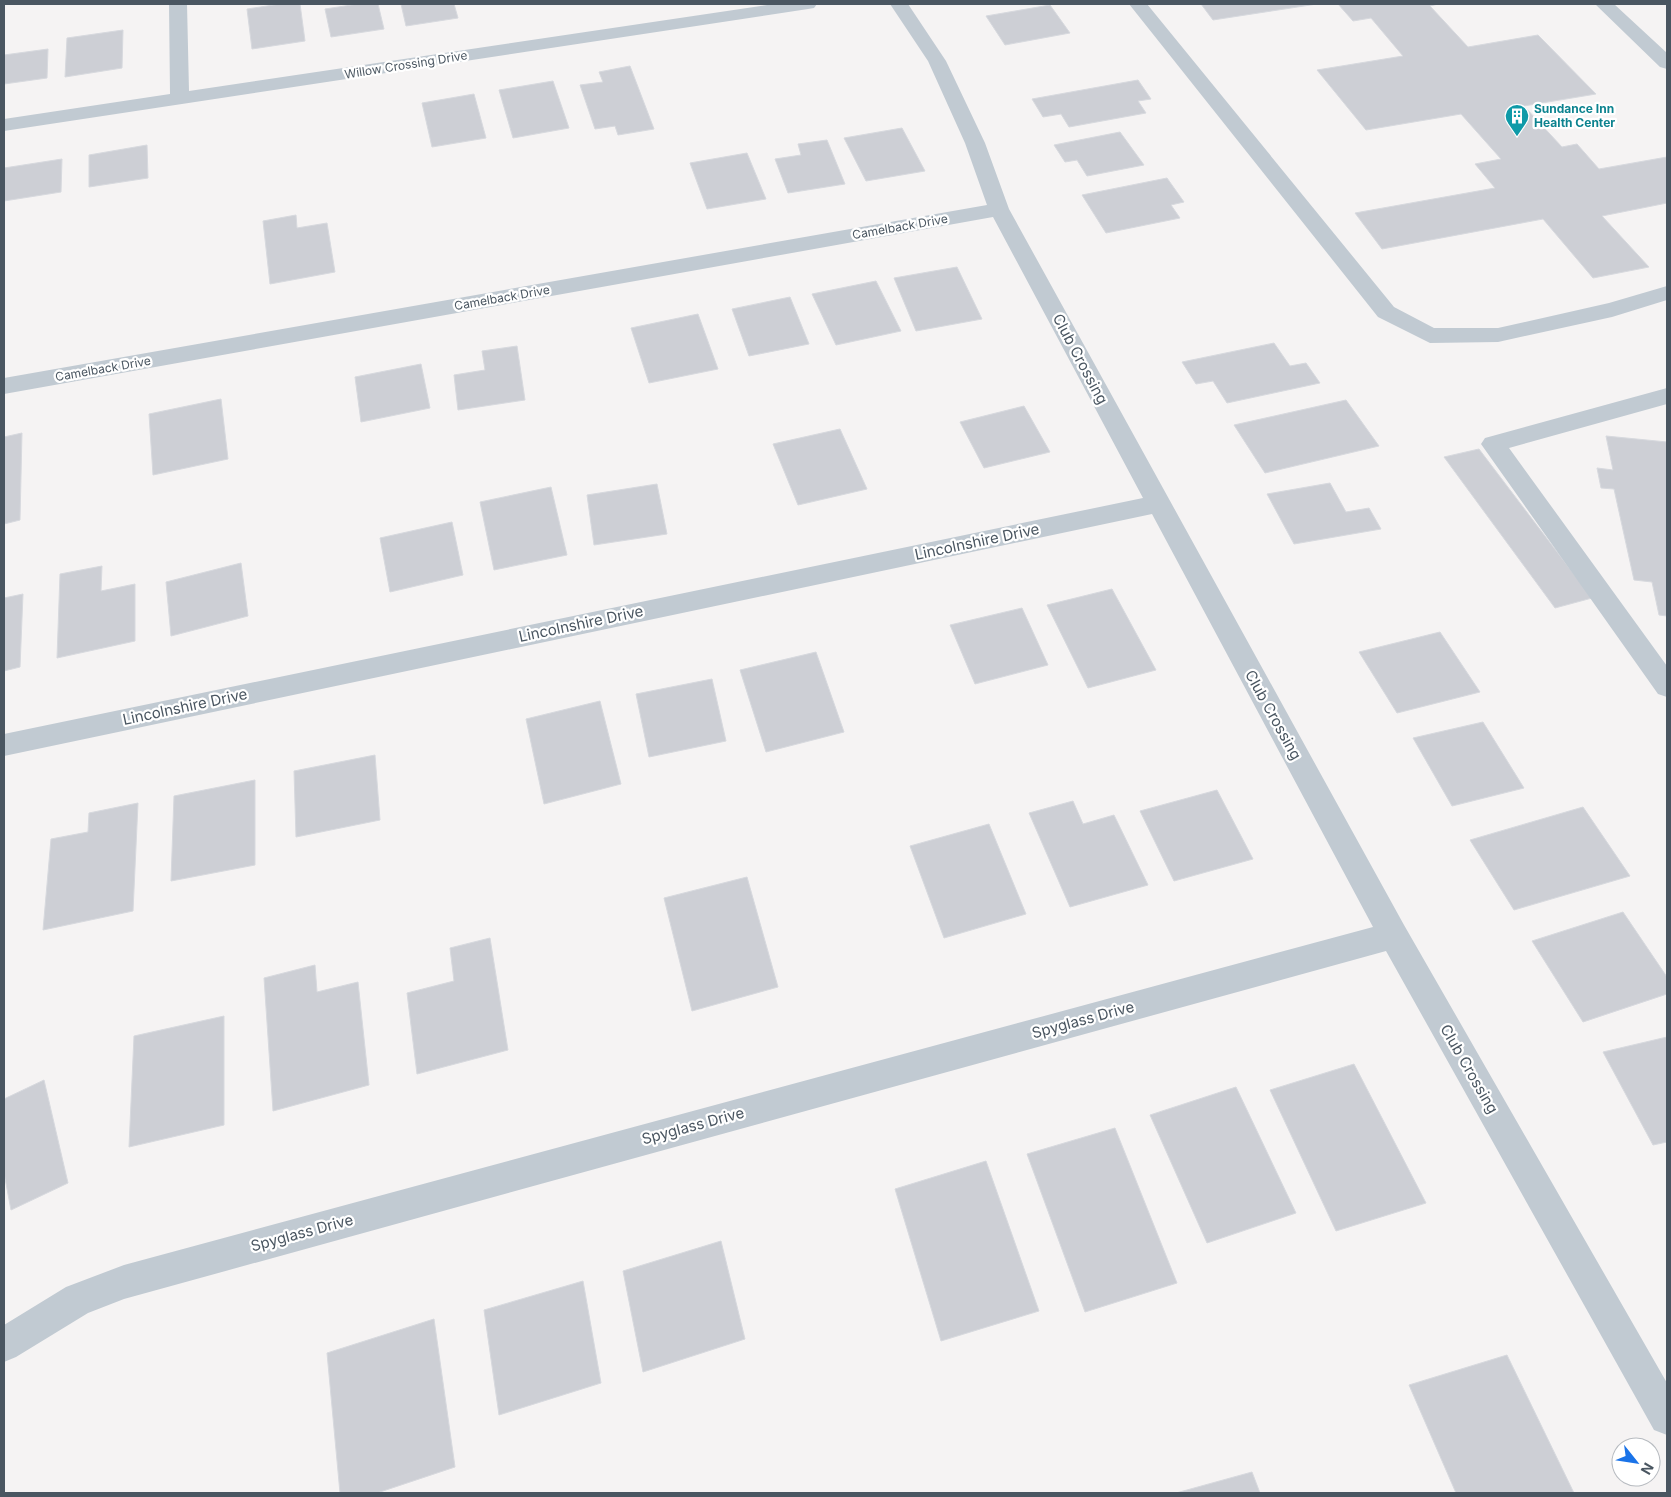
<svg xmlns="http://www.w3.org/2000/svg" width="1671" height="1497" font-family="Inter,sans-serif">
<style>
.building{fill:#cdcfd5;stroke:#d7d9de}
.lines{fill:none;stroke-linecap:round;stroke-linejoin:round}
.minor{fill:#c1cad2;fill-rule:evenodd}
.labels{text-anchor:middle;stroke-width:4.5;stroke-linejoin:round;paint-order:stroke}
.far-street-label{font-size:12px;fill:#4a5661;stroke:#fff}
.far-culture-label{font-size:12px;font-weight:bold;fill:#0d838f;stroke:#fff;text-anchor:start}
.street-label{font-size:15px;fill:#4a5661;stroke:#fff}
</style>
<rect width="100%" height="100%" fill="#f5f3f3"/>
<path class="building" d="M280,4H300L305,41L252,49L247,9Z
M358,4H378L384,29L331,37L325,9Z
M401,4H454L458,18L406,26Z
M1201,4H1317L1213,20Z
M1338,4H1438L1430,6L1468,47L1538,35L1596,94L1524,106L1562,147L1577,144L1599,169L1667,157V203L1602,216L1649,267L1593,278L1543,219L1382,249L1355,213L1495,188L1475,164L1501,159L1461,114L1366,130L1317,70L1403,56L1371,18L1353,21Z
M1050,5L1070,33L1005,45L986,16Z
M123,30L122,68L65,77L67,38Z
M48,49L47,78L4,84V55Z
M630,66L654,129L618,135L615,126L595,129L580,85L603,82L599,72Z
M1138,80L1151,99L1138,101L1146,113L1069,127L1061,114L1043,117L1032,99Z
M553,81L569,128L513,138L499,90Z
M474,94L486,138L432,147L422,103Z
M902,128L925,171L866,181L844,138Z
M1120,132L1144,165L1087,176L1077,160L1065,162L1054,145Z
M827,140L845,184L788,193L775,159L801,155L798,144Z
M147,145L148,178L89,187V155Z
M747,153L766,199L707,209L690,163Z
M62,159L61,192L4,201V168Z
M1167,178L1184,202L1171,205L1180,218L1106,233L1082,195Z
M296,215L297,228L327,223L335,272L270,284L263,221Z
M957,267L982,319L916,331L894,278Z
M876,281L901,331L836,345L812,294Z
M790,297L809,344L749,356L732,309Z
M698,314L718,369L649,383L631,328Z
M1274,343L1290,366L1306,363L1320,383L1227,403L1213,381L1196,384L1182,362Z
M517,346L525,400L458,410L454,375L485,370L482,351Z
M421,364L430,408L361,422L355,377Z
M221,399L228,459L153,475L149,414Z
M1346,400L1379,446L1265,473L1234,425Z
M1024,406L1050,452L984,468L960,422Z
M840,429L867,489L798,505L773,444Z
M22,433L20,520L4,524V437Z
M1606,436L1667,442V616L1659,615L1652,582L1634,580L1614,489L1601,488L1597,468L1613,470Z
M1479,449L1592,598L1555,608L1444,457Z
M1330,483L1346,512L1369,508L1381,529L1294,544L1267,494Z
M657,484L667,534L594,545L587,495Z
M551,487L567,555L494,570L480,502Z
M452,522L463,575L390,592L380,538Z
M241,563L248,616L171,636L166,582Z
M102,566L101,591L135,584V641L57,658L60,574Z
M1112,589L1156,670L1088,688L1047,605Z
M23,594L20,667L4,671V598Z
M1022,608L1048,665L975,684L950,625Z
M1440,632L1480,692L1397,713L1359,652Z
M816,652L844,732L766,752L740,670Z
M712,679L726,741L649,757L636,694Z
M600,701L621,784L544,804L526,719Z
M1483,722L1524,788L1452,806L1413,738Z
M375,755L380,820L296,837L294,771Z
M255,780V865L171,881L174,796Z
M1217,790L1253,859L1174,881L1140,811Z
M1073,801L1083,824L1114,815L1148,885L1070,907L1029,813Z
M138,803L133,911L43,930L51,839L88,832L89,813Z
M1583,807L1630,876L1514,910L1470,840Z
M989,824L1026,914L944,938L910,846Z
M747,877L778,987L692,1011L664,898Z
M1623,912L1667,977V994L1583,1022L1532,941Z
M490,938L508,1050L417,1074L407,993L454,981L450,948Z
M315,965L317,992L358,982L369,1085L273,1111L264,978Z
M224,1016V1125L129,1147L134,1036Z
M1667,1037V1142L1653,1145L1603,1052Z
M1354,1064L1426,1203L1336,1231L1270,1090Z
M44,1080L68,1183L11,1210L4,1173V1099Z
M1236,1087L1296,1213L1207,1243L1150,1115Z
M1115,1128L1177,1283L1085,1312L1027,1154Z
M986,1161L1039,1311L941,1341L895,1189Z
M721,1241L745,1339L643,1372L623,1271Z
M583,1281L601,1383L499,1415L484,1310Z
M434,1319L455,1467L377,1493H340L327,1353Z
M1507,1355L1574,1493H1456L1409,1385Z
M1252,1472L1260,1493H1176Z"/>
<g class="lines">
<path class="minor" d="M169,4H187L189,91L774,4H817L814,8L808,9L4,131V119L170,94Z
M890,4H908L946,61L985,143L1009,209L1404,925L1667,1383V1435L1654,1430L1386,951L124,1299L88,1313L16,1357L4,1362V1325L66,1287L124,1265L1373,927L1152,514L4,756V734L1143,498L993,217L4,394V378L987,205L965,143L928,61Z
M1129,4H1147L1394,307L1434,328H1498L1609,303L1667,286V300L1612,317L1498,342L1430,343L1378,317Z
M1595,4H1614L1667,53V69L1660,67Z
M1667,388V404L1509,448L1667,666V697L1658,694L1481,444L1485,438Z"/>
</g>
<defs>
<g id="building-pin" transform="scale(1.25)"><path d="M0 17L-7.5 6A9.5 9.5 0 1 1 7.5 6Z" fill="#0f9aa8" stroke="#fff"/><path d="M-4-6H4V6H1V3H-1V6H-4ZM-2.5-4.3h1.7v1.8h-1.7ZM.8-4.3h1.7v1.8H.8ZM-2.5-1h1.7V.8h-1.7ZM.8-1h1.7V.8H.8Z" fill="#fff"/></g>
</defs>
<g fill-rule="evenodd">
<use href="#building-pin" x="1517" y="116"/>
</g>
<g class="labels">
<g class="far-street-label">
<text transform="translate(406 65) rotate(-9)" y="4">Willow Crossing Drive</text>
<text transform="translate(900 227) rotate(-10)" y="4">Camelback Drive</text>
<text transform="translate(502 298) rotate(-10)" y="4">Camelback Drive</text>
<text transform="translate(103 369) rotate(-10)" y="4">Camelback Drive</text>
</g>
<g class="far-culture-label">
<text x="1534" y="113">Sundance Inn<tspan x="1534" dy="14">Health Center</tspan></text>
</g>
<g class="street-label">
<text transform="translate(1080 359) rotate(62)" y="5">Club Crossing</text>
<text transform="translate(977 542) rotate(-12)" y="5">Lincolnshire Drive</text>
<text transform="translate(581 624) rotate(-12)" y="5">Lincolnshire Drive</text>
<text transform="translate(185 707) rotate(-12)" y="5">Lincolnshire Drive</text>
<text transform="translate(1273 715) rotate(61)" y="5">Club Crossing</text>
<text transform="translate(1083 1020) rotate(-15)" y="5">Spyglass Drive</text>
<text transform="translate(1469 1069) rotate(60)" y="5">Club Crossing</text>
<text transform="translate(693 1126) rotate(-15)" y="5">Spyglass Drive</text>
<text transform="translate(302 1233) rotate(-15)" y="5">Spyglass Drive</text>
</g>
</g>
<rect width="1671" height="1497" fill="none" stroke="#4a5661" stroke-width="10"/>
<g transform="translate(1636 1462) rotate(120)"><circle r="24" fill="#ffffff" stroke="#b7bbc0"/>
<path d="M0-4L9 19L0 12L-9 19Z" fill="#1a73e8"/>
<text y="-8" font-size="14" font-weight="bold" text-anchor="middle" fill="#4a5661">N</text>
</g>
</svg>
